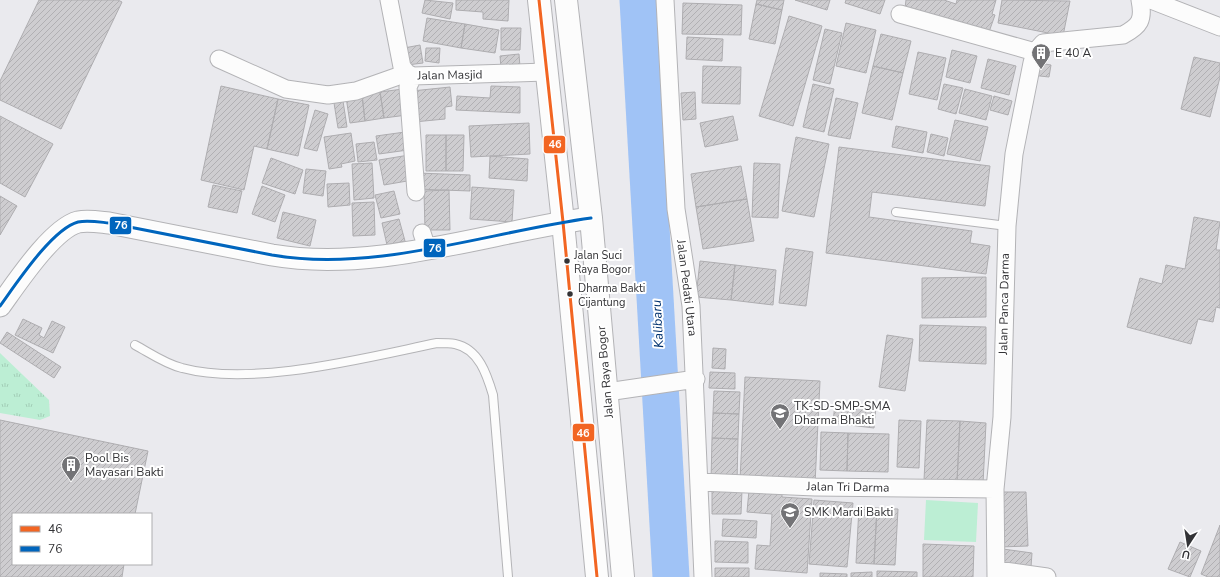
<svg xmlns="http://www.w3.org/2000/svg" width="1220" height="577" font-family="'Nunito Sans',sans-serif">
<style>
.grass{fill:url(#grass-tufts)}
.park{fill:#bceed4}
.lines{fill:none;stroke-linecap:round;stroke-linejoin:round}
.river{stroke:#a0c3f6;stroke-width:37}
.building{fill:url(#building-hatch);stroke:#aeadb0}
.service-casing{stroke:#b3b3b6;stroke-width:10}
.minor-casing{stroke:#b3b3b6;stroke-width:19}
.tertiary-casing{stroke:#b3b3b6;stroke-width:23}
.trunk-casing{stroke:#b3b3b6;stroke-width:24}
.service{stroke:#fcfcfc;stroke-width:8}
.minor{stroke:#fcfcfc;stroke-width:17}
.tertiary{stroke:#fcfcfc;stroke-width:21}
.trunk{stroke:#fcfcfc;stroke-width:22}
.bus-1-casing{stroke:#fff;stroke-width:6}
.bus-2-casing{stroke:#fff;stroke-width:6}
.bus-1{stroke:#f26522;stroke-width:3}
.bus-2{stroke:#0065bd;stroke-width:3}
.bus-dot{fill:#333336;stroke:#fff;stroke-width:1.5}
.labels{text-anchor:middle;stroke-width:4;stroke-linejoin:round;paint-order:stroke}
.bus-label{font-size:11px;fill:#333336;stroke:#fff;text-anchor:start}
.poi-label{font-size:12px;fill:#333336;stroke:#fff;text-anchor:start}
.street-label{font-size:12px;fill:#333336;stroke:#fff}
.water-label{font-size:13px;font-style:italic;fill:#01316e;stroke:#fff}
.line-badge{stroke:#fff;stroke-width:1.5}
.badge-label{font-size:11px;text-anchor:middle;font-weight:bold;fill:#fff}
</style>
<defs>
<pattern id="grass-tufts" width="24" height="20" patternUnits="userSpaceOnUse"><rect width="24" height="20" fill="#bceed4"/><path d="M3 7l-1-3M5 7V3M7 7l1-3M15 17l-1-3M17 17v-4M19 17l1-3" fill="none" stroke="#a2cdb7"/></pattern>
<pattern id="building-hatch" width="6" height="6" patternUnits="userSpaceOnUse"><rect width="6" height="6" fill="#cecdd0"/><path d="M-1 1l2-2M0 6l6-6M5 7l2-2" fill="none" stroke="#b1b0b3"/></pattern>
</defs>
<rect width="100%" height="100%" fill="#eaeaee"/>
<path class="grass" d="M0,353L49,400L50,416L40,420L0,413Z"/>
<path class="park" d="M926,500L978,503L976,542L924,540Z"/>
<g class="lines">
<path class="river" d="M638,0L671,577"/>
</g>
<path class="building" d="M39,0H118L122,2L61,129L0,100V81Z
M425,0L453,3L450,19L422,13Z
M456,0H509L508,21L483,19V12L456,10Z
M757,0H784L782,10L756,4Z
M795,0H830L827,10Z
M846,0H885L880,14L845,3Z
M906,0H944L956,4L957,0H996L992,14L995,15L989,32L905,8Z
M1002,0L1070,1L1063,36L998,23Z
M683,3L742,5L741,35L682,34Z
M756,4L782,10L775,44L749,39Z
M789,16L822,26L793,126L759,116Z
M427,18L465,24L461,48L423,41Z
M846,23L876,30L866,73L836,66Z
M465,24L499,30L495,53L461,48Z
M501,28H521L520,50H501Z
M825,29L842,33L830,84L813,80Z
M881,34L911,41L903,73L873,66Z
M687,37L723,39L722,61L686,59Z
M420,45L423,63L407,65L404,48Z
M426,48H440L439,63L425,61Z
M952,50L977,56L970,83L946,77Z
M918,52L946,58L937,100L909,94Z
M519,54L520,67L501,68L500,56Z
M1194,57L1220,63V77L1210,117L1181,109Z
M988,59L1016,66L1009,95L981,88Z
M1033,62L1051,65L1049,77L1031,75Z
M703,66L741,67L740,104L702,103Z
M873,66L903,73L892,120L862,113Z
M813,84L834,89L824,132L803,127Z
M944,84L963,88L956,114L938,109Z
M221,86L278,99L267,149L254,146L244,190L201,180Z
M491,86L520,87V113L456,110L457,96L490,98Z
M450,87L452,106L445,107V119L414,122L412,91Z
M403,89L407,115L384,118L380,92Z
M965,89L992,96L986,120L959,113Z
M380,92L384,118L365,121L362,95Z
M695,92L696,119L683,120L681,93Z
M362,95L365,121L350,123L346,97Z
M994,96L1012,101L1008,115L990,110Z
M836,98L858,103L850,139L828,135Z
M278,99L309,105L298,156L267,149Z
M343,101L347,127L338,128L334,103Z
M315,110L328,114L317,151L304,148Z
M0,116L53,144L25,197L0,183Z
M733,116L738,140L705,147L700,123Z
M955,120L988,127L980,161L947,154Z
M529,123L530,154L471,157L469,126Z
M896,126L927,132L923,153L892,147Z
M405,132L408,150L379,154L376,136Z
M351,133L355,161L341,164L342,167L329,169L324,137Z
M931,134L948,138L944,156L927,152Z
M426,135H446V171H426Z
M446,135H464L463,171H446Z
M796,137L829,144L814,217L782,211Z
M374,142L377,160L358,162L356,144Z
M839,147L990,166L985,206L872,192L869,217L972,231L970,243L990,246L986,274L826,253Z
M409,155L413,180L384,185L379,160Z
M490,156L528,159L527,181L489,178Z
M271,158L303,170L295,194L262,183Z
M372,163L374,198L354,200L352,164Z
M754,163L780,164L778,218L752,217Z
M741,166L747,199L696,207L691,174Z
M306,169L326,171L323,196L303,193Z
M417,173L470,175V191L416,189Z
M349,183L350,205L328,207L327,184Z
M213,185L242,191L237,213L208,207Z
M262,186L285,195L275,222L252,214Z
M472,187L514,190L512,222L470,219Z
M449,190L450,230H425L424,191Z
M394,191L400,214L381,218L375,195Z
M0,196L17,206L0,235Z
M747,199L754,241L703,249L696,207Z
M374,202L375,235L353,236L352,203Z
M283,212L316,220L310,246L277,238Z
M1194,217L1220,222L1216,250H1220V308L1216,307L1213,322L1198,319L1191,344L1127,327L1140,278L1162,284L1166,265L1185,269Z
M399,219L405,241L387,245L382,223Z
M786,248L813,252L806,306L779,303Z
M700,261L735,265L731,300L696,297Z
M735,265L776,270L773,305L731,300Z
M986,277V317L922,318V278Z
M23,319L42,328L39,335L44,338L52,321L65,327L53,353L15,335Z
M920,325L986,327V364L919,361Z
M7,332L61,367L54,378L0,343Z
M887,335L913,339L905,391L879,387Z
M713,348L726,349L725,369L712,368Z
M710,372L735,373V389L709,388Z
M745,377L820,381L815,484L740,480Z
M714,391L740,392L739,414L713,413Z
M835,403L876,407L874,428L833,423Z
M713,413L739,414L738,439L712,438Z
M0,420L148,451L135,514H13V564H124L122,577H0Z
M899,420L921,421L919,468L897,467Z
M927,420L960,421L957,482L924,480Z
M960,421L986,423L983,484L957,482Z
M821,432L848,433L847,471L820,470Z
M848,433L889,434L888,472L847,471Z
M712,438L738,439L737,482L711,481Z
M712,490H742L741,514H712Z
M749,490L782,492V497L812,499L807,573L755,569L757,545L770,546L772,514L747,512Z
M998,492H1026L1028,546L1000,547Z
M814,500L853,503L847,567L809,564Z
M859,507L877,508L874,564L856,563Z
M877,508L898,509L895,565L874,564Z
M723,519L757,521L756,538L722,536Z
M1220,525V577H1208L1201,574Z
M715,541L748,542V563L715,562Z
M1180,542L1201,551L1190,577L1168,569Z
M923,544L974,546L973,577H923Z
M1003,549L1032,553L1031,567L1001,564Z
M715,568H749V577H715Z
M877,571L917,572V577H877Z
M872,572V577H851V573Z
M820,573L847,574V577H820Z"/>
<g class="lines">
<g class="service-casing">
<path id="service" d="M896,212L1007,226
M135,345C150,353 165,364 182,368C253,387 364,358 437,343C443,343 450,343 455,344C479,349 487,375 493,395L508,577"/>
</g>
<g class="minor-casing">
<path id="minor" d="M389,0L402,67L407,73L413,76L546,72
M665,0L676,209L691,306L703,577
M1151,0L1220,27
M900,14L1035,52
M219,59L286,89L328,95L356,91L407,73
M413,76L408,87L416,192
M422,233L427,248
M607,392L696,379
M700,482L815,487L995,489
M997,570L1047,577
M996,577L995,489L1002,417L1007,226L1014,154L1032,63L1035,52L1043,43L1123,35C1140,26 1144,20 1140,0"/>
</g>
<g class="tertiary-casing">
<path id="tertiary" d="M0,306C16,284 52,229 78,222C88,220 99,222 109,223L272,255C376,273 488,232 591,218"/>
</g>
<g class="trunk-casing">
<path id="trunk" d="M539,0L563,222L597,577
M566,0L591,218L623,577"/>
</g>
<use href="#service" class="service"/>
<use href="#minor" class="minor"/>
<use href="#tertiary" class="tertiary"/>
<use href="#trunk" class="trunk"/>
<g class="bus-1-casing">
<path id="bus-1" d="M539,0L563,222L597,577"/>
</g>
<g class="bus-2-casing">
<path id="bus-2" d="M0,306C16,284 52,229 78,222C88,220 99,222 109,223L272,255C376,273 488,232 591,218"/>
</g>
<use href="#bus-1" class="bus-1"/>
<use href="#bus-2" class="bus-2"/>
</g>
<defs>
<g id="building-pin" transform="scale(1)"><path d="M0 17L-7.5 6A9.5 9.5 0 1 1 7.5 6Z" fill="#737376" stroke="#fff"/><path d="M-4-6H4V6H1V3H-1V6H-4ZM-2.5-4.3h1.7v1.8h-1.7ZM.8-4.3h1.7v1.8H.8ZM-2.5-1h1.7V.8h-1.7ZM.8-1h1.7V.8H.8Z" fill="#fff"/></g>
<g id="school-pin" transform="scale(1)"><path d="M0 17L-7.5 6A9.5 9.5 0 1 1 7.5 6Z" fill="#737376" stroke="#fff"/><path d="M0-5L7-2L0 1L-7-2ZM-4 1L0 2.5L4 1V4Q0 6-4 4Z" fill="#fff"/></g>
</defs>
<g fill-rule="evenodd">
<use href="#building-pin" x="1041" y="53"/>
<use href="#school-pin" x="780" y="413"/>
<use href="#building-pin" x="71" y="465"/>
<use href="#school-pin" x="790" y="512"/>
</g>
<g class="bus-dot">
<circle cx="567" cy="261" r="3.5"/>
<circle cx="570" cy="294" r="3.5"/>
</g>
<g class="labels">
<g class="bus-label">
<text x="574" y="259">Jalan Suci<tspan x="574" dy="14">Raya Bogor</tspan></text>
<text x="578" y="292">Dharma Bakti<tspan x="578" dy="14">Cijantung</tspan></text>
</g>
<g class="poi-label">
<text x="1055" y="57">E 40 A</text>
<text x="794" y="410">TK-SD-SMP-SMA<tspan x="794" dy="14">Dharma Bhakti</tspan></text>
<text x="85" y="462">Pool Bis<tspan x="85" dy="14">Mayasari Bakti</tspan></text>
<text x="804" y="516">SMK Mardi Bakti</text>
</g>
<g class="street-label">
<text transform="translate(450 75) rotate(-1)" y="4">Jalan Masjid</text>
<text transform="translate(687 288) rotate(83)" y="4">Jalan Pedati Utara</text>
<text transform="translate(1004 304) rotate(-89)" y="4">Jalan Panca Darma</text>
<text transform="translate(605 372) rotate(-95)" y="4">Jalan Raya Bogor</text>
<text transform="translate(848 487) rotate(1)" y="4">Jalan Tri Darma</text>
</g>
<g class="water-label">
<text transform="translate(657 324) rotate(-93)" y="5">Kalibaru</text>
</g>
</g>
<g class="line-badge">
<rect x="543" y="135" width="23" height="19" rx="4" fill="#f26522"/>
<rect x="109" y="216" width="23" height="19" rx="4" fill="#0065bd"/>
<rect x="423" y="238" width="23" height="20" rx="4" fill="#0065bd"/>
<rect x="572" y="423" width="23" height="19" rx="4" fill="#f26522"/>
</g>
<g class="badge-label">
<text x="555" y="148">46</text>
<text x="121" y="229">76</text>
<text x="435" y="252">76</text>
<text x="583" y="437">46</text>
</g>
<rect x="12" y="513" width="140" height="52" fill="#ffffff" stroke="#adadaf"/>
<rect x="20" y="526" width="20" height="6" fill="#f26522" stroke="#adadaf"/>
<text x="48" y="533" font-size="12" fill="#333336">46</text>
<rect x="20" y="546" width="20" height="6" fill="#0065bd" stroke="#adadaf"/>
<text x="48" y="553" font-size="12" fill="#333336">76</text>
<g transform="translate(1188 545) rotate(192)" stroke="#ffffff" stroke-width="3" paint-order="stroke">
<path d="M0-3L7 15L0 10L-7 15Z" fill="#333336"/>
<text y="-6" font-size="11" font-weight="bold" text-anchor="middle" fill="#333336">U</text>
</g>
</svg>
